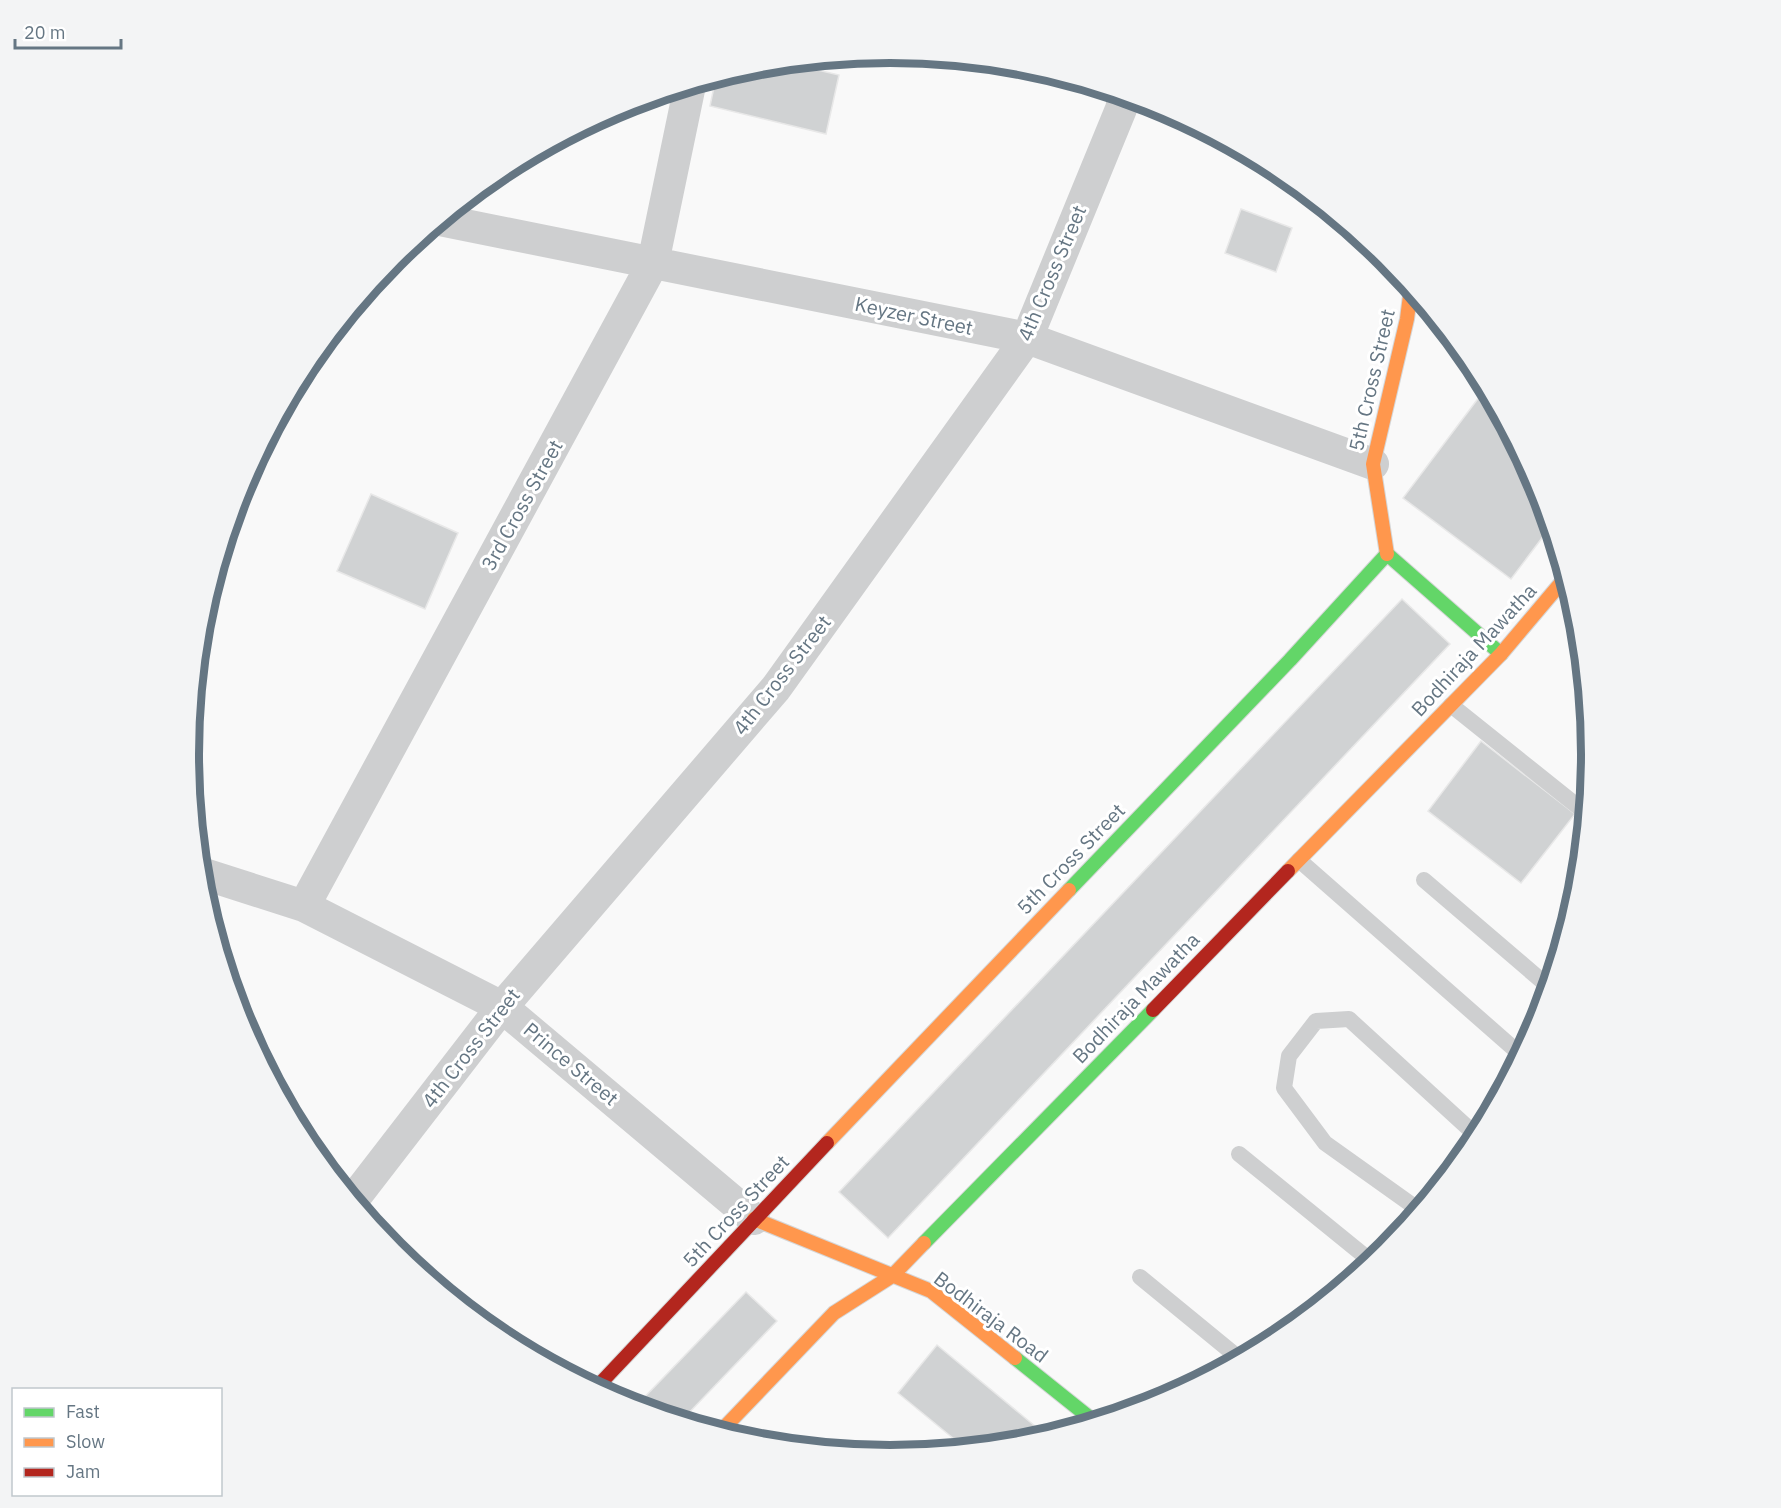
<svg xmlns="http://www.w3.org/2000/svg" width="1781" height="1508" font-family="'IBM Plex Sans',sans-serif">
<style>
.building{fill:#d0d2d3;stroke:#e8e8e8;stroke-width:1.5}
.lines{fill:none;stroke-linecap:round;stroke-linejoin:round}
.fast-casing{stroke:#d5d6d7;stroke-width:16}
.slow-casing{stroke:#d5d6d7;stroke-width:16}
.jam-casing{stroke:#d5d6d7;stroke-width:16}
.lane{stroke:#cecfd0;stroke-width:16}
.street{stroke:#cecfd0;stroke-width:32}
.fast{stroke:#63d668;stroke-width:14}
.slow{stroke:#ff974d;stroke-width:14}
.jam{stroke:#b3261e;stroke-width:14}
.labels{text-anchor:middle;stroke-width:6;stroke-linejoin:round;paint-order:stroke}
.street-label{font-size:20px;fill:#657683;stroke:#fff}
.rim{fill:none;stroke:#657683;stroke-width:8}
</style>
<rect width="100%" height="100%" fill="#f9f9f9"/>
<path class="building" d="M788,63L839,75L826,134L710,106L716,77L754,66Z
M1241,209L1292,228L1276,272L1225,253Z
M1486,388L1539,486L1551,526L1511,579L1403,498Z
M371,494L458,533L425,609L337,571Z
M1402,599L1450,644L888,1238L839,1192Z
M1481,741L1575,814L1521,883L1428,811Z
M746,1292L777,1321L682,1420L636,1406Z
M937,1345L1047,1436L1027,1442L965,1448L898,1393Z"/>
<g class="lines">
<g class="fast-casing">
<path id="fast" d="M1387,554L1501,654
M1069,890L1290,660L1387,554
M924,1243L1153,1010
M1015,1358L1095,1422"/>
</g>
<g class="slow-casing">
<path id="slow" d="M1387,554L1373,464L1407,319L1411,288
M1288,871L1501,654L1566,577
M827,1143L1069,890
M754,1219L931,1291L1015,1358
M720,1432L834,1313L892,1276L924,1243"/>
</g>
<g class="jam-casing">
<path id="jam" d="M1153,1010L1288,871
M596,1388L827,1143"/>
</g>
<path class="lane" d="M1451,705L1586,813
M1299,860L1521,1055
M1424,880L1549,987
M1239,1154L1372,1262
M1419,1210L1325,1143L1284,1088L1289,1056L1316,1021L1349,1019L1478,1137
M1140,1277L1240,1359"/>
<path class="street" d="M440,220L1027,338L1373,464
M201,873L304,906L502,1007L754,1219
M304,906L653,263L690,85
M353,1200L502,1007L776,688L1027,338L1121,109L1124,95"/>
<use href="#fast" class="fast"/>
<use href="#slow" class="slow"/>
<use href="#jam" class="jam"/>
</g>
<g class="labels">
<g class="street-label">
<text transform="translate(1052 273) rotate(-67)" y="7">4th Cross Street</text>
<text transform="translate(914 316) rotate(12)" y="7">Keyzer Street</text>
<text transform="translate(1372 380) rotate(-77)" y="7">5th Cross Street</text>
<text transform="translate(522 505) rotate(-61)" y="7">3rd Cross Street</text>
<text transform="translate(1474 650) rotate(-47)" y="7">Bodhiraja Mawatha</text>
<text transform="translate(782 675) rotate(-52)" y="7">4th Cross Street</text>
<text transform="translate(1071 859) rotate(-46)" y="7">5th Cross Street</text>
<text transform="translate(1136 998) rotate(-46)" y="7">Bodhiraja Mawatha</text>
<text transform="translate(471 1048) rotate(-52)" y="7">4th Cross Street</text>
<text transform="translate(571 1064) rotate(40)" y="7">Prince Street</text>
<text transform="translate(736 1211) rotate(-47)" y="7">5th Cross Street</text>
<text transform="translate(991 1317) rotate(37)" y="7">Bodhiraja Road</text>
</g>
</g>
<path d="M0 0H1781V1508H0ZM199 754a691 691 0 1 1 1382 0a691 691 0 1 1-1382 0Z" fill="#f3f4f5" fill-rule="evenodd"/>
<path class="rim" d="M199 754a691 691 0 1 1 1382 0a691 691 0 1 1-1382 0Z"/>
<rect x="12" y="1388" width="210" height="108" fill="#ffffff" stroke="#c1c8cd" stroke-width="1.5"/>
<rect x="24" y="1408" width="30" height="9" fill="#63d668" stroke="#c1c8cd" stroke-width="1.5"/>
<text x="66" y="1418" font-size="18" fill="#657683">Fast</text>
<rect x="24" y="1438" width="30" height="9" fill="#ff974d" stroke="#c1c8cd" stroke-width="1.5"/>
<text x="66" y="1448" font-size="18" fill="#657683">Slow</text>
<rect x="24" y="1468" width="30" height="9" fill="#b3261e" stroke="#c1c8cd" stroke-width="1.5"/>
<text x="66" y="1478" font-size="18" fill="#657683">Jam</text>
<path d="M15 39v9h106v-9" fill="none" stroke="#657683" stroke-width="3"/>
<text x="24" y="39" font-size="18" fill="#657683" stroke="#ffffff" stroke-width="4.5" paint-order="stroke">20 m</text>
</svg>
